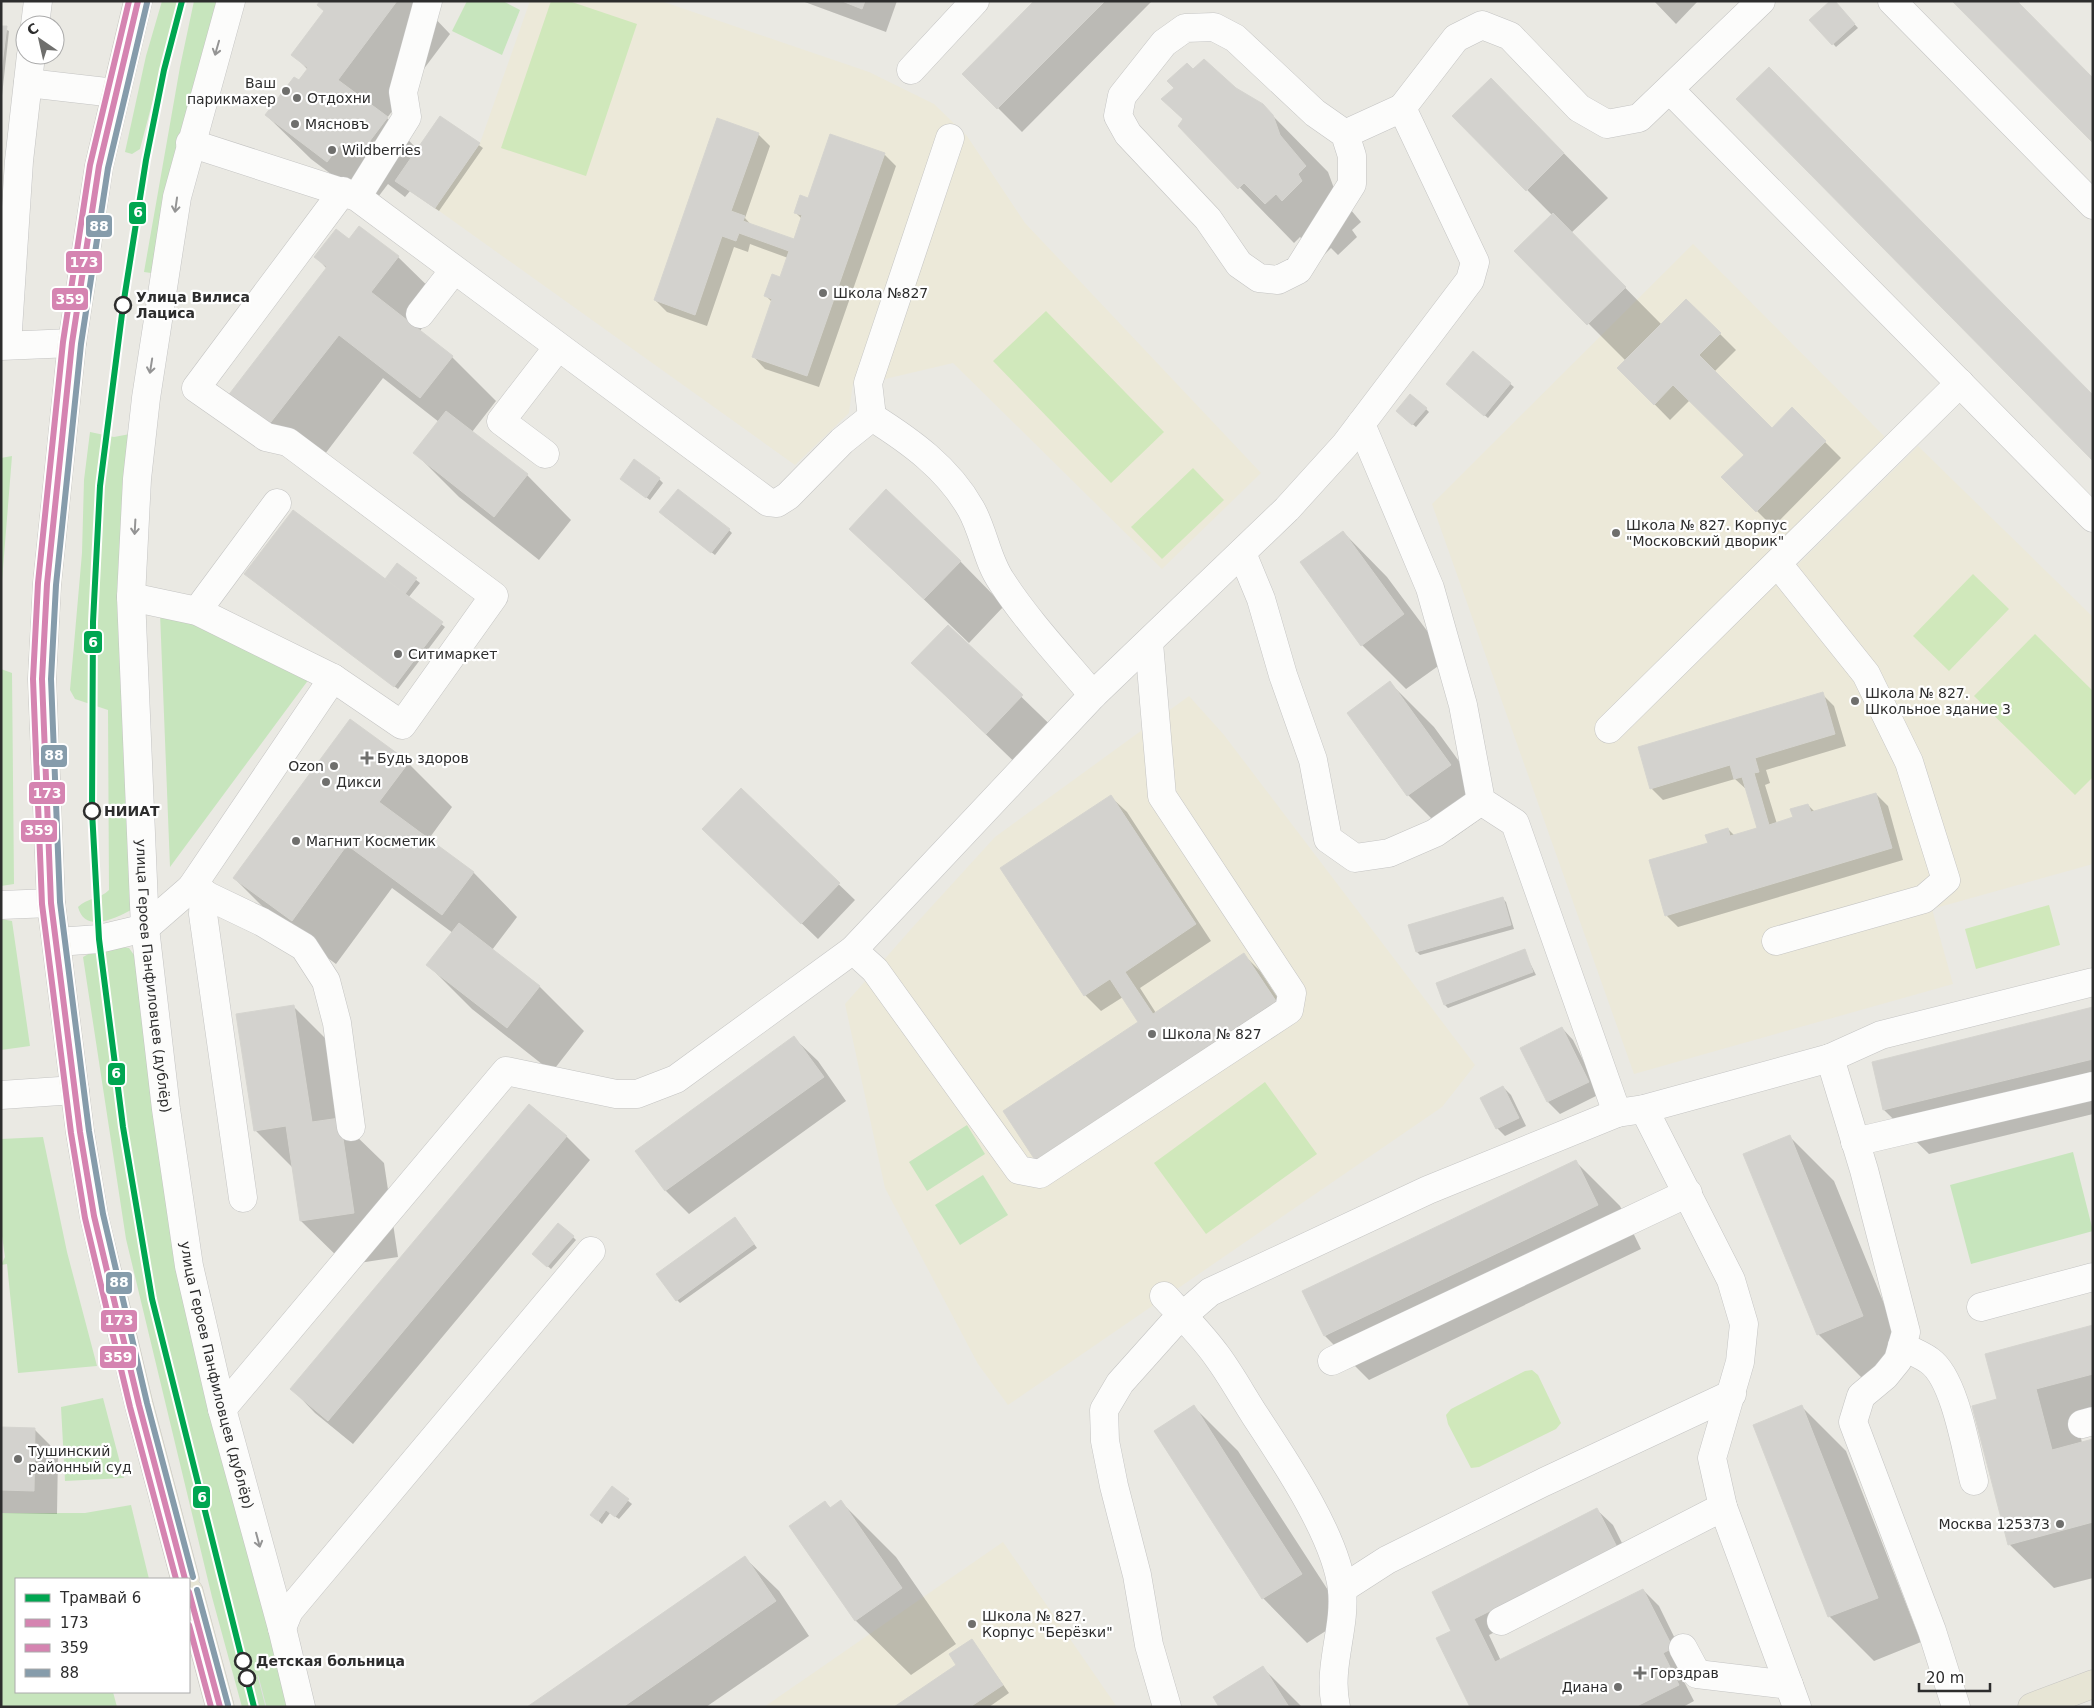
<svg xmlns="http://www.w3.org/2000/svg" width="2094" height="1708" font-family="'DejaVu Sans',sans-serif">
<style>
.education{fill:#ece9d9}
.green{fill:#c7e5bd}
.pitch{fill:#d0e8bb}
.shadow{fill:#0003}
.building{fill:#d3d2ce;stroke:#d5d4cf}
.lines{fill:none;stroke-linecap:round;stroke-linejoin:round}
.minor-casing{stroke:#c4c4c3;stroke-width:29}
.major-casing{stroke:#c6c5c3;stroke-width:29}
.minor{stroke:#fcfcfb;stroke-width:28}
.major{stroke:#e7e5d5;stroke-width:28}
.tram{stroke:#dfdfe0;stroke-width:1}
.bus-1-casing{stroke:#fff;stroke-width:10}
.bus-2-casing{stroke:#fff;stroke-width:10}
.bus-3-casing{stroke:#fff;stroke-width:10}
.bus-1{stroke:#d584b1;stroke-width:6}
.bus-2{stroke:#d584b1;stroke-width:6}
.bus-3{stroke:#869cab;stroke-width:6}
.tram-1-casing{stroke:#fff;stroke-width:10}
.tram-1{stroke:#00a651;stroke-width:6}
.oneway{stroke:#949494}
.poi-dot{fill:#6f6f6d;stroke:#fff;stroke-width:2}
.stop-dot{fill:#fff;stroke:#2d2d2d;stroke-width:2.5}
.labels{text-anchor:middle;stroke-width:4.5;stroke-linejoin:round;paint-order:stroke}
.poi-label{font-size:14px;fill:#2d2d2d;stroke:#fff;text-anchor:start}
.stop-label{font-size:14px;font-weight:bold;fill:#2d2d2d;stroke:#fff;text-anchor:start}
.street-label{font-size:14px;fill:#2d2d2d;stroke:#fff}
.line-badge{stroke:#fff;stroke-width:2}
.badge-label{font-size:14px;text-anchor:middle;font-weight:bold;fill:#fff}
</style>
<rect width="100%" height="100%" fill="#eae9e3"/>
<path class="education" d="M530,1H661L869,72L934,104L967,136L1025,223L1261,473L1162,569L953,363L868,383H853L849,413L795,465L435,208L480,143Z
M1693,244L1885,437L1760,561L1780,582L1918,446L2093,617V864L1932,909L1953,984L1634,1074L1432,504Z
M1189,696L1224,735L1475,1065L1442,1107L1008,1405L978,1364L885,1188L845,1004L912,928L995,837Z
M1003,1542L1117,1707H764Z"/>
<path class="green" d="M162,1H179L140,149L132,154L125,152L146,56Z
M194,1H219L158,274L144,272L180,67Z
M467,1H503L520,10L502,55L452,31Z
M90,432L114,437L130,434L133,909C116,918 85,934 78,907C87,898 100,899 109,890L108,710L75,699L70,690L82,553L84,480Z
M12,456L1,593V458Z
M160,613L221,632L312,675L170,867Z
M1,669L12,673L14,884L1,886Z
M1,919L12,921L30,1046L1,1050Z
M122,947L129,948L134,955L293,1707H242L212,1597L126,1239L83,957L96,950Z
M967,1125L985,1154L927,1191L909,1162Z
M43,1137L67,1252L97,1366L18,1373L7,1264L1,1265L5,1257L1,1229V1139Z
M2073,1152L2093,1231L1971,1264L1950,1185Z
M983,1175L1008,1215L960,1245L935,1205Z
M103,1398L124,1478L65,1481L61,1407Z
M131,1505L149,1579H16V1692H113L117,1707H1V1513H85Z"/>
<path class="pitch" d="M551,1H569L637,24L586,176L501,148Z
M1046,311L1164,432L1111,483L993,361Z
M1193,468L1224,500L1162,559L1131,527Z
M1973,574L2009,609L1949,671L1913,636Z
M2035,634L2093,691V777L2075,795L1974,696Z
M2049,905L2060,945L1976,969L1965,929Z
M1265,1082L1317,1154L1206,1234L1154,1163Z
M1532,1370L1538,1375L1561,1423L1556,1429L1479,1467L1471,1468L1448,1424L1446,1415L1451,1409L1525,1371Z"/>
<path class="shadow" d="M322,1H425L429,12L450,34L387,118L418,150L441,118L483,148L439,211L410,191L405,197L388,184L372,205L311,159L266,115L308,70L293,54L325,11Z
M802,1H897L886,32Z
M1036,1H1152L1022,132L964,74Z
M1654,1H1698L1676,24Z
M1833,1L1858,28L1836,47L1811,20Z
M1,27L9,31L1,105Z
M1193,71L1235,89L1262,105L1328,172L1335,191L1361,222L1352,230L1357,237L1338,255L1331,248L1321,258L1300,237L1294,243L1180,126L1184,120L1163,99Z
M1454,116L1535,124L1608,198L1571,233L1662,325L1686,300L1736,350L1714,372L1772,429L1792,409L1841,458L1773,527L1723,477L1745,455L1690,400L1670,420L1619,368L1626,361L1516,251L1552,215Z
M758,134L770,146L745,218L752,226L794,240L802,219L795,212L809,199L884,154L896,166L819,387L765,369L754,357L772,302L766,296L781,278L788,258L750,244L748,252L734,247L707,326L667,312L655,300Z
M360,227L398,257L443,301L419,332L452,357L496,401L472,432L527,475L571,520L539,560L459,497L415,453L439,422L383,378L312,471L229,397L327,269L316,257L349,241Z
M1473,353L1514,387L1488,418L1451,387Z
M1426,409L1429,412L1416,427L1401,414Z
M659,479L663,483L650,500L625,482Z
M664,516L729,530L732,533L715,555Z
M851,529L960,561L1004,606L969,643Z
M1343,532L1387,577L1448,659L1406,689L1362,645Z
M397,565L420,583L408,598L445,627L398,689L249,577L385,581Z
M948,626L1066,740L1031,778L912,663Z
M1390,683L1434,727L1494,809L1452,839L1408,795L1349,713Z
M1822,694L1834,706L1846,746L1766,770L1770,783L1765,785L1777,824L1794,818L1808,805L1815,812L1876,794L1888,806L1903,860L1678,927L1666,915L1709,843L1728,829L1735,836L1758,829L1747,790L1735,779L1663,800L1651,788Z
M408,763L452,807L428,840L473,872L517,917L492,950L540,987L584,1031L552,1072L472,1009L428,965L453,933L392,888L336,964L278,922L234,878Z
M741,790L855,900L818,939L720,845Z
M1111,797L1127,812L1211,941L1140,988L1156,1013L1244,955L1260,971L1291,1018L1052,1175L1036,1159L1140,1022L1123,997L1101,1011L1085,995L1002,869Z
M1502,898L1506,902L1514,929L1420,955L1417,952Z
M1524,951L1536,975L1448,1008L1445,1005Z
M294,1007L338,1051L350,1130L384,1163L398,1257L346,1265L301,1221L294,1169L255,1130Z
M2093,1009V1114L1929,1154L1884,1110Z
M1562,1028L1573,1040L1600,1094L1560,1114L1548,1102L1522,1048Z
M794,1038L818,1061L846,1101L689,1214L666,1191L637,1151Z
M1503,1087L1511,1095L1526,1126L1505,1136L1497,1128L1482,1098Z
M529,1105L567,1137L590,1160L353,1444L315,1413L292,1389Z
M1789,1136L1834,1181L1907,1360L1862,1378L1818,1334Z
M1576,1162L1620,1206L1641,1249L1369,1380L1325,1336Z
M738,1222L757,1248L680,1303L677,1300Z
M573,1237L576,1240L551,1269L537,1257Z
M2093,1326V1429L2080,1433L2082,1443L2093,1440V1578L2054,1588L2009,1544L1999,1400Z
M1194,1407L1238,1451L1346,1618L1307,1643L1263,1598L1155,1432Z
M1802,1407L1846,1451L1921,1642L1874,1661L1829,1616Z
M1,1428L34,1429L58,1453L57,1514L1,1513Z
M612,1488L632,1504L619,1519L610,1513L602,1524L595,1518Z
M841,1502L896,1557L956,1644L911,1675L855,1620L825,1503L831,1508Z
M1597,1510L1613,1525L1632,1563L1489,1635L1501,1661L1643,1590L1659,1606L1688,1665L1678,1670L1694,1701L1683,1707H1472L1453,1631Z
M745,1558L779,1591L809,1636L706,1707H529Z
M972,1641L1009,1693L989,1707H896L958,1665Z
M1263,1668L1302,1707H1221Z"/>
<path class="building" d="M320,1H397L338,80L388,117L360,154L343,141L327,162L265,115L294,77L299,80L308,68L291,55L324,11L317,5Z
M842,1H865L862,9Z
M1034,1H1105L997,109L962,74Z
M1830,1H1835L1855,24L1832,45L1809,20Z
M1952,1H2017L2093,78V143Z
M1,26H7L1,73Z
M1204,59L1236,88L1263,104L1273,115L1280,135L1306,166L1298,174L1302,181L1282,201L1276,194L1265,204L1244,183L1238,189L1178,126L1183,119L1161,99L1174,88L1167,81L1187,63L1193,69Z
M1769,67L2093,395V461L1736,99Z
M1491,78L1564,153L1526,191L1452,116Z
M440,116L480,143L435,208L395,181Z
M717,118L759,133L731,211L745,216L743,221L794,239L802,215L794,213L800,195L808,198L830,134L885,153L807,376L752,357L772,299L764,296L772,274L780,277L789,251L739,233L736,241L722,236L695,315L654,300Z
M1553,213L1626,287L1587,325L1514,251Z
M359,226L399,256L371,292L453,356L420,398L339,335L267,427L227,397L327,267L314,257L336,229L349,239Z
M1686,299L1721,333L1699,355L1772,428L1792,407L1826,441L1756,512L1721,477L1744,455L1673,385L1654,405L1617,368Z
M1473,351L1511,383L1484,416L1446,384Z
M1410,394L1427,408L1412,425L1396,411Z
M446,411L528,474L494,517L413,453Z
M634,459L660,478L646,498L620,479Z
M678,489L730,529L711,553L659,512Z
M886,489L961,561L924,599L849,529Z
M293,510L443,622L394,687L244,574Z
M1343,531L1404,614L1361,646L1300,562Z
M397,563L417,578L405,594L385,579Z
M948,625L1023,695L986,734L911,663Z
M1390,681L1451,765L1407,796L1347,713Z
M1823,692L1835,734L1755,758L1759,772L1754,773L1769,825L1793,817L1790,809L1808,804L1811,812L1876,793L1892,848L1665,916L1649,860L1708,843L1705,835L1728,828L1730,836L1757,828L1742,777L1734,779L1730,765L1650,789L1638,747Z
M350,719L409,762L379,802L474,872L442,915L347,845L292,921L233,878Z
M741,788L840,883L801,924L702,829Z
M1111,795L1196,924L1125,972L1153,1014L1244,953L1276,1001L1035,1160L1003,1111L1138,1022L1110,979L1084,996L1000,868Z
M1503,897L1511,925L1416,952L1408,925Z
M459,923L540,986L507,1028L426,965Z
M1525,949L1533,972L1444,1005L1436,983Z
M294,1005L312,1122L340,1118L354,1213L300,1221L286,1126L254,1131L236,1014Z
M2093,1007V1059L1883,1110L1872,1062Z
M1562,1027L1589,1082L1547,1102L1520,1048Z
M794,1036L824,1077L665,1191L635,1151Z
M1503,1086L1519,1118L1496,1129L1480,1098Z
M529,1104L567,1136L328,1421L290,1389Z
M1790,1135L1863,1316L1817,1335L1743,1154Z
M1576,1160L1598,1205L1324,1336L1302,1291Z
M735,1217L754,1244L676,1301L656,1274Z
M558,1223L574,1236L547,1267L532,1254Z
M2093,1325V1374L2036,1389L2052,1450L2093,1439V1522L2008,1545L1972,1406L1997,1399L1985,1354Z
M1194,1405L1302,1574L1262,1599L1154,1431Z
M1802,1405L1878,1598L1828,1617L1753,1425Z
M1,1427L35,1428L34,1491L1,1490Z
M612,1486L629,1499L615,1517L606,1510L598,1521L590,1515Z
M841,1500L902,1588L855,1621L789,1526L825,1501L830,1508Z
M1597,1508L1617,1547L1474,1619L1495,1662L1643,1589L1673,1648L1663,1653L1679,1685L1635,1707H1470L1436,1638L1451,1631L1432,1592Z
M745,1556L776,1601L623,1707H527Z
M972,1639L1003,1685L970,1707H894L956,1665L949,1654Z
M1263,1666L1289,1707H1219L1213,1697Z"/>
<g class="lines">
<g class="minor-casing">
<g id="minor">
<path id="s1" d="M231,1L177,197L146,398L137,479L131,597L145,928L166,1109L189,1266L222,1409L282,1628L301,1707"/>
<path d="M1892,1L2093,205"/>
<path d="M35,25L38,1"/>
<path d="M911,70L975,1"/>
<path d="M28,83L115,93"/>
<path d="M1670,90L2093,518"/>
<path d="M1345,134L1352,156V184L1298,270L1278,280L1259,278L1239,264L1208,219L1128,134L1118,116L1122,96L1164,43L1185,28L1214,27L1235,38L1315,113L1345,134L1402,108"/>
<path d="M190,143L357,197L768,502L777,503L788,496L842,441L872,417C910,441 948,468 971,509C984,532 987,561 1002,582C1028,622 1062,658 1093,695"/>
<path d="M357,197L407,117L403,92L428,1"/>
<path d="M420,314L454,270"/>
<path d="M7,345L19,161L31,55"/>
<path d="M1,346L72,343"/>
<path d="M872,417L868,383L950,138"/>
<path d="M1361,424L1430,588L1463,705L1481,801L1515,823L1617,1113"/>
<path d="M545,454L501,421L558,347"/>
<path d="M1242,553L1261,599L1283,675L1313,760L1328,839L1355,858L1389,853L1435,833L1481,801"/>
<path d="M197,611L277,503"/>
<path d="M333,678L402,725L494,596L288,442L266,437L196,388L343,191"/>
<path d="M1609,729L1960,383"/>
<path d="M191,888L262,922L304,947L326,981L337,1023L351,1127"/>
<path d="M204,893L203,914L243,1198"/>
<path d="M1,905L51,903"/>
<path d="M1776,941L1924,899L1946,880L1909,762L1866,674L1778,564"/>
<path d="M57,942L99,939L145,928L191,888L333,678L197,611L131,597"/>
<path d="M853,950L875,970L1019,1170L1040,1174L1289,1010L1292,993L1162,796L1149,643"/>
<path d="M1830,1058L1864,1170L1906,1332L1898,1360L1885,1376L1861,1396L1853,1422L1932,1631L1956,1707"/>
<path d="M1,1095L75,1090"/>
<path d="M1644,1109L1731,1280L1744,1324L1740,1362L1712,1458L1723,1507L1789,1685"/>
<path d="M1855,1142L2093,1086"/>
<path d="M1164,1296C1182,1315 1202,1335 1217,1356C1231,1375 1243,1397 1256,1417C1285,1461 1337,1538 1342,1590C1346,1629 1327,1667 1336,1707"/>
<path d="M1981,1307L2093,1277"/>
<path d="M1902,1346C1911,1351 1922,1355 1930,1361C1955,1379 1966,1450 1974,1481"/>
<path d="M1332,1361L1688,1193"/>
<path d="M222,1409L506,1071L616,1094H637L676,1079L853,950L1093,695L1287,509L1345,445L1470,280L1475,262L1402,108L1456,38L1482,25L1510,36L1579,108L1607,124L1639,118L1761,1"/>
<path d="M2082,1424L2093,1421"/>
<path d="M1342,1589L1387,1560L1544,1482L1732,1394"/>
<path d="M1501,1621L1723,1507"/>
<path d="M282,1628L289,1611L591,1251"/>
<path d="M1683,1648L1697,1674L1789,1685L1797,1707"/>
<path d="M1167,1707L1149,1645L1137,1575L1114,1486L1105,1441L1104,1410L1120,1383L1171,1326L1210,1292L1428,1190L1617,1113L1644,1109L1830,1058L1881,1035L2093,982"/>
</g>
</g>
<g class="major-casing">
<path id="major" d="M138,1L99,166L72,343L47,584L42,679L51,903L80,1132L94,1216L139,1405L185,1579
M189,1592L220,1707
M2032,1707L2093,1684"/>
</g>
<use href="#minor" class="minor"/>
<use href="#major" class="major"/>
<path class="tram" d="M258,1676L266,1707"/>
<g class="bus-1-casing">
<path id="bus-1" d="M138,1L99,166L72,343L47,584L42,679L51,903L80,1132L94,1216L139,1405L185,1579
M189,1592L220,1707"/>
</g>
<g class="bus-2-casing">
<path id="bus-2" d="M129,1L90,165L63,342L38,583L33,679L42,904L71,1133L85,1218L130,1407L176,1579
M189,1625L211,1707"/>
</g>
<g class="bus-3-casing">
<path id="bus-3" d="M147,3L108,168L81,344L56,585L51,679L60,902L89,1131L103,1214L147,1403L193,1577
M197,1590L228,1705"/>
</g>
<use href="#bus-1" class="bus-1"/>
<use href="#bus-2" class="bus-2"/>
<use href="#bus-3" class="bus-3"/>
<g class="tram-1-casing">
<path id="tram-1" d="M182,1L164,70L146,160L123,306L100,486L93,622L92,811L99,939L123,1127L152,1299L254,1707"/>
</g>
<use href="#tram-1" class="tram-1"/>
</g>
<defs><path id="oneway-shaft" d="M-6 0H5M1.5-3L5.5 0L1.5 3" fill="none" stroke-width="1.6" stroke-linecap="round" stroke-linejoin="round" transform="scale(1.25)"/></defs>
<g class="oneway">
<use href="#oneway-shaft" transform="translate(217 48) rotate(106)"/>
<use href="#oneway-shaft" transform="translate(176 205) rotate(98)"/>
<use href="#oneway-shaft" transform="translate(151 366) rotate(99)"/>
<use href="#oneway-shaft" transform="translate(135 527) rotate(93)"/>
<use href="#oneway-shaft" transform="translate(258 1540) rotate(75)"/>
</g>
<g class="poi-dot">
<circle cx="286" cy="91" r="5"/>
<circle cx="297" cy="98" r="5"/>
<circle cx="295" cy="124" r="5"/>
<circle cx="332" cy="150" r="5"/>
<circle cx="823" cy="293" r="5"/>
<circle cx="1616" cy="533" r="5"/>
<circle cx="398" cy="654" r="5"/>
<circle cx="1855" cy="701" r="5"/>
<path d="M364.5 750.5h5v5h5v5h-5v5h-5v-5h-5v-5h5z"/>
<circle cx="334" cy="766" r="5"/>
<circle cx="326" cy="782" r="5"/>
<circle cx="296" cy="841" r="5"/>
<circle cx="1152" cy="1034" r="5"/>
<circle cx="18" cy="1459" r="5"/>
<circle cx="2060" cy="1524" r="5"/>
<circle cx="972" cy="1624" r="5"/>
<path d="M1637.5 1665.5h5v5h5v5h-5v5h-5v-5h-5v-5h5z"/>
<circle cx="1618" cy="1687" r="5"/>
</g>
<g class="stop-dot">
<circle cx="123" cy="305" r="8"/>
<circle cx="92" cy="811" r="8"/>
<circle cx="243" cy="1661" r="8"/>
<circle cx="247" cy="1678" r="8"/>
</g>
<g class="labels">
<g class="poi-label">
<text x="276" y="88" text-anchor="end">Ваш<tspan x="276" dy="16">парикмахер</tspan></text>
<text x="307" y="103">Отдохни</text>
<text x="305" y="129">Мясновъ</text>
<text x="342" y="155">Wildberries</text>
<text x="833" y="298">Школа №827</text>
<text x="1626" y="530">Школа № 827. Корпус<tspan x="1626" dy="16">"Московский дворик"</tspan></text>
<text x="408" y="659">Ситимаркет</text>
<text x="1865" y="698">Школа № 827.<tspan x="1865" dy="16">Школьное здание 3</tspan></text>
<text x="377" y="763">Будь здоров</text>
<text x="324" y="771" text-anchor="end">Ozon</text>
<text x="336" y="787">Дикси</text>
<text x="306" y="846">Магнит Косметик</text>
<text x="1162" y="1039">Школа № 827</text>
<text x="28" y="1456">Тушинский<tspan x="28" dy="16">районный суд</tspan></text>
<text x="2050" y="1529" text-anchor="end">Москва 125373</text>
<text x="982" y="1621">Школа № 827.<tspan x="982" dy="16">Корпус "Берёзки"</tspan></text>
<text x="1650" y="1678">Горздрав</text>
<text x="1608" y="1692" text-anchor="end">Диана</text>
</g>
<g class="stop-label">
<text x="136" y="302">Улица Вилиса<tspan x="136" dy="16">Лациса</tspan></text>
<text x="104" y="816">НИИАТ</text>
<text x="256" y="1666">Детская больница</text>
</g>
<g class="street-label">
<text dy="5" stroke="none"><textPath href="#s1" startOffset="986">улица Героев Панфиловцев (дублёр)</textPath></text>
<text dy="5" stroke="none"><textPath href="#s1" startOffset="1391">улица Героев Панфиловцев (дублёр)</textPath></text>
</g>
</g>
<g class="line-badge">
<rect x="128" y="201" width="19" height="24" rx="5" fill="#00a651"/>
<rect x="85" y="214" width="28" height="24" rx="5" fill="#869cab"/>
<rect x="65" y="250" width="38" height="24" rx="5" fill="#d584b1"/>
<rect x="51" y="287" width="38" height="24" rx="5" fill="#d584b1"/>
<rect x="83" y="630" width="20" height="24" rx="5" fill="#00a651"/>
<rect x="40" y="744" width="28" height="24" rx="5" fill="#869cab"/>
<rect x="28" y="781" width="38" height="24" rx="5" fill="#d584b1"/>
<rect x="20" y="819" width="38" height="24" rx="5" fill="#d584b1"/>
<rect x="107" y="1062" width="19" height="24" rx="5" fill="#00a651"/>
<rect x="105" y="1271" width="28" height="24" rx="5" fill="#869cab"/>
<rect x="100" y="1309" width="38" height="24" rx="5" fill="#d584b1"/>
<rect x="99" y="1345" width="38" height="24" rx="5" fill="#d584b1"/>
<rect x="192" y="1485" width="19" height="24" rx="5" fill="#00a651"/>
</g>
<g class="badge-label">
<text x="138" y="217">6</text>
<text x="99" y="231">88</text>
<text x="84" y="267">173</text>
<text x="70" y="304">359</text>
<text x="93" y="647">6</text>
<text x="54" y="760">88</text>
<text x="47" y="798">173</text>
<text x="39" y="835">359</text>
<text x="116" y="1078">6</text>
<text x="119" y="1287">88</text>
<text x="119" y="1325">173</text>
<text x="118" y="1362">359</text>
<text x="202" y="1502">6</text>
</g>
<rect width="2094" height="1708" fill="none" stroke="#2d2d2d" stroke-width="5"/>
<rect x="15" y="1578" width="175" height="115" fill="#ffffff" stroke="#ababab"/>
<rect x="25" y="1594" width="25" height="8" fill="#00a651" stroke="#ababab"/>
<text x="60" y="1603" font-size="15" fill="#2d2d2d">Трамвай 6</text>
<rect x="25" y="1619" width="25" height="8" fill="#d584b1" stroke="#ababab"/>
<text x="60" y="1628" font-size="15" fill="#2d2d2d">173</text>
<rect x="25" y="1644" width="25" height="8" fill="#d584b1" stroke="#ababab"/>
<text x="60" y="1653" font-size="15" fill="#2d2d2d">359</text>
<rect x="25" y="1669" width="25" height="8" fill="#869cab" stroke="#ababab"/>
<text x="60" y="1678" font-size="15" fill="#2d2d2d">88</text>
<g transform="translate(40 40) rotate(326)"><circle r="24" fill="#ffffff" stroke="#ababab"/>
<path d="M0-4L9 19L0 12L-9 19Z" fill="#6f6f6d"/>
<text y="-8" font-size="14" font-weight="bold" text-anchor="middle" fill="#2d2d2d">С</text>
</g>
<path d="M1919 1683v8h71v-8" fill="none" stroke="#2d2d2d" stroke-width="2.5"/>
<text x="1926" y="1683" font-size="15" fill="#2d2d2d" stroke="#ffffff" stroke-width="4" paint-order="stroke">20 m</text>
</svg>
